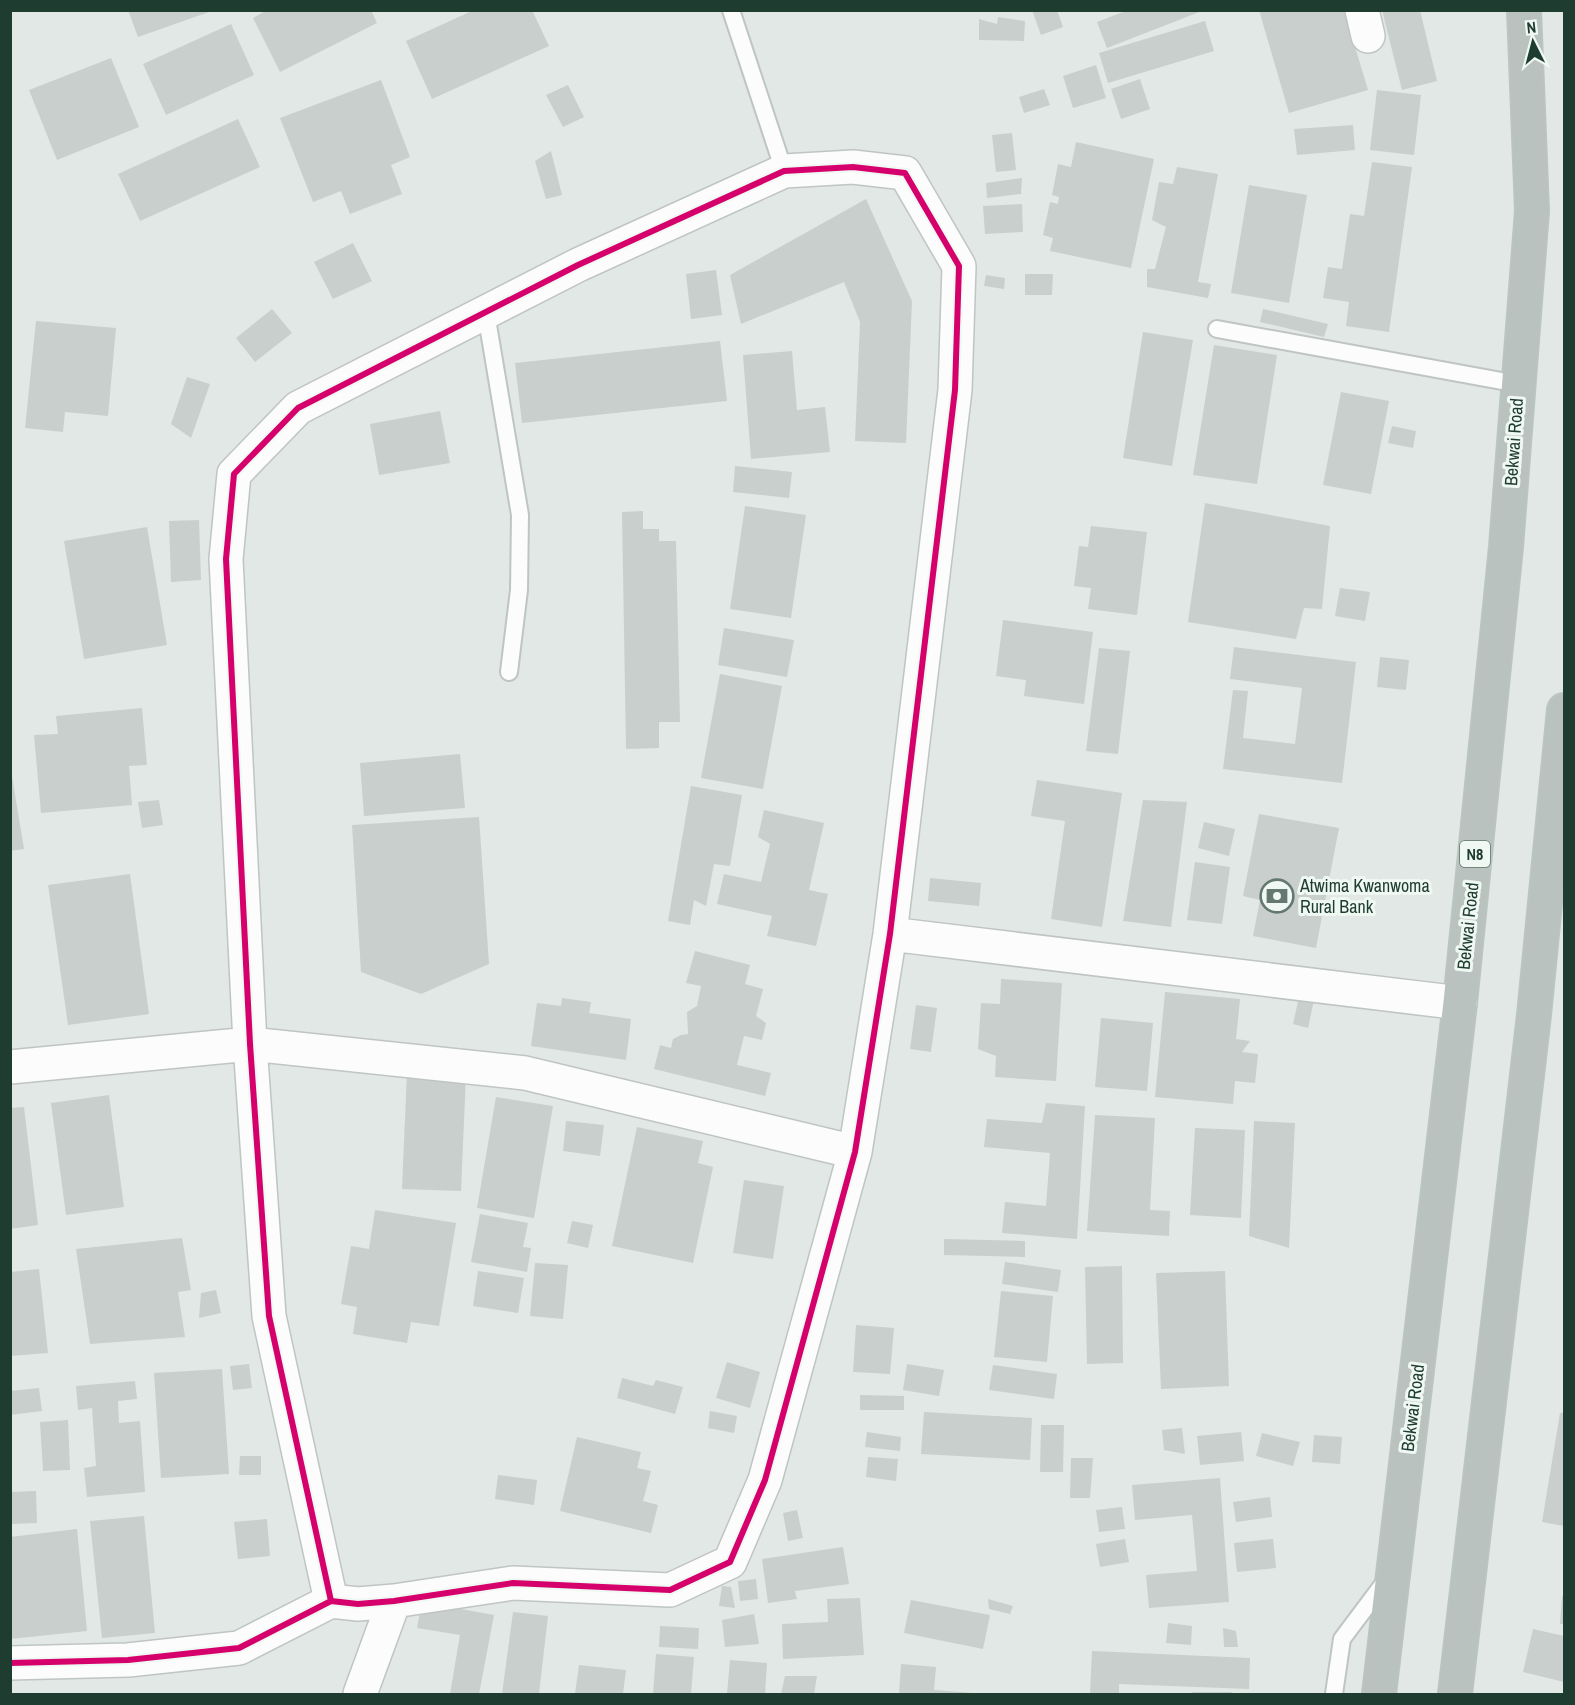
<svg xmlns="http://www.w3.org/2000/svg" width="1575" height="1705" font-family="'Archivo Narrow',sans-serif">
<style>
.building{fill:#c9cfcc}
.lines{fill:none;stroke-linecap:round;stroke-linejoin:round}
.lane-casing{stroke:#bfc5c2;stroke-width:20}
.street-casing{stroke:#bfc5c2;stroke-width:36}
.highway-casing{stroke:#bbc5c1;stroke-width:36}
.lane{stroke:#fbfcfb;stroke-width:16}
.street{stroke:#fbfcfb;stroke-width:33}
.highway{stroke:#b9c2bf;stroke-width:33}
.cycleway-casing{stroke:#f0f8f3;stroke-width:10}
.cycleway{stroke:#d6006c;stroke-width:6}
.labels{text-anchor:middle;stroke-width:6;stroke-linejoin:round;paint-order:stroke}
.shield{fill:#f0f8f3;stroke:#5e746b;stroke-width:1.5}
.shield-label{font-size:16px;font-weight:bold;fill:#1f3c31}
.street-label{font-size:18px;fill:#1f3c31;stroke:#f0f8f3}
.poi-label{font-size:18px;fill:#1f3c31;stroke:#f0f8f3;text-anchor:start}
</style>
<rect width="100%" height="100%" fill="#e2e8e5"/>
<path class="building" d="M128,10H212V11L138,37Z
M267,10H371L377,23L280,72L253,18Z
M474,10H532L549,46L432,99L406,41Z
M1032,10H1057L1063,27L1041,35Z
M1128,10H1202V11L1107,48L1097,22Z
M1259,10H1344L1368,90L1289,113Z
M1382,10H1420L1437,81L1402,90Z
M998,17L1025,21L1024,41L979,40V19L997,24Z
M1205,21L1214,51L1108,83L1099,53Z
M231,24L254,75L166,115L143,64Z
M111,58L139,127L57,160L29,90Z
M1096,65L1106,98L1073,108L1063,76Z
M1140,79L1150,109L1121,119L1111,89Z
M381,80L410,157L391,165L402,194L350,214L341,191L313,202L280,118Z
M568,85L584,117L563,127L546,95Z
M1044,89L1050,105L1024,113L1019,97Z
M1377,90L1421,95L1414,155L1370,150Z
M238,119L260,167L140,221L118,174Z
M1353,125L1355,150L1297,155L1294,129Z
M1012,133L1016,170L996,172L992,135Z
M1076,142L1154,159L1131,268L1050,251L1053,238L1043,235L1050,202L1058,204L1059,197L1052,195L1058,164L1071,167Z
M551,151L562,195L546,199L535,161Z
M1372,162L1412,167L1389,332L1346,326L1349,302L1323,298L1328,267L1342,269L1350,214L1364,216Z
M1177,167L1218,174L1198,282L1211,284L1208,298L1147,287V269H1155L1166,227L1152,220L1159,182L1173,184Z
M1022,178L1021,194L987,198L986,183Z
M1249,185L1307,195L1289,303L1231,293Z
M866,199L912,301L906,443L855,441L860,322L844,282L741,324L730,275Z
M1022,204L1023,232L985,234L983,206Z
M353,243L372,281L333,299L314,262Z
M716,270L722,315L691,319L686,274Z
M1025,274H1053L1052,295H1025Z
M986,275L1005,278L1004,289L984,286Z
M272,309L292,333L255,362L236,338Z
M1263,309L1328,324L1324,337L1260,322Z
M36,321L116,328L108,416L65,412L63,432L25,428Z
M1143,332L1193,340L1172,466L1123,458Z
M720,341L727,401L522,423L515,363Z
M1214,345L1277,355L1257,484L1193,475Z
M792,351L797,410L825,407L830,452L751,459L743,355Z
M187,377L210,384L191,438L171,424Z
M1341,392L1389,401L1371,494L1323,485Z
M440,411L450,463L379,475L370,424Z
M1392,426L1416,431L1413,448L1388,443Z
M735,466L792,472L789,498L733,492Z
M1205,503L1330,526L1322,609L1304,608L1296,639L1188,622Z
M745,506L806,515L791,618L730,609Z
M643,511V529H659V541H676L680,722H659V748L626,749L622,512Z
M199,520L201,580L171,582L169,521Z
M1091,526L1147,532L1137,615L1088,609L1091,588L1074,586L1079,546L1088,547Z
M147,527L167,645L84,659L64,541Z
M1340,588L1370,592L1365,621L1335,616Z
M1003,620L1093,632L1084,704L1024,696L1026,680L996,676Z
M724,628L794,640L787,677L718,665Z
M1234,647L1356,662L1342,783L1223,769L1233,690L1248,691L1243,738L1295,744L1302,688L1230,679Z
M1099,648L1130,651L1118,754L1086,751Z
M1380,657L1409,660L1406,690L1377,687Z
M720,674L782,686L763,789L701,778Z
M142,708L147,765L129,766L132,805L41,813L34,735L58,734L56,716Z
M460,754L465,808L364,816L360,763Z
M10,764L24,849L10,851Z
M1037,780L1122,793L1102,927L1051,919L1065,821L1031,816Z
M691,786L742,795L730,866L714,864L706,906L694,900L690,925L668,921Z
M159,800L163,825L142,828L138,802Z
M1143,800L1187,802L1171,927L1123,921Z
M764,810L824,823L809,890L828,894L816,946L767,936L772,916L717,904L724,874L761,882L770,844L758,837Z
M1259,814L1339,828L1316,948L1253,936L1260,900L1243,896Z
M479,817L489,964L421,994L361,972L352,825Z
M1204,822L1235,829L1229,856L1198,848Z
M1195,862L1230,867L1222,924L1187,920Z
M130,874L149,1014L68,1025L48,885Z
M930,878L981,883L979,906L928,901Z
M695,951L750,965L745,984L763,989L756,1016L766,1023L762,1040L744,1036L737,1065L771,1073L765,1096L654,1069L660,1045L671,1048L673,1039L681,1035L688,1034L687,1012L697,1006L701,986L686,983Z
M1001,979L1062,983L1056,1081L995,1077L996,1056L978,1049L981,1003L1000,1004Z
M1165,992L1240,999L1236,1039L1250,1041L1242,1052L1258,1054L1255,1083L1235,1081L1233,1104L1155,1097Z
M1299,997L1314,1000L1308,1028L1293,1024Z
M562,998L591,1002L589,1013L631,1019L626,1060L531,1046L537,1003L561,1006Z
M916,1005L937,1008L931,1052L910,1049Z
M1101,1018L1153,1023L1147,1091L1095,1087Z
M407,1072L466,1075L461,1191L402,1189Z
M109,1095L124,1207L66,1215L51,1103Z
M496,1097L553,1106L534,1218L477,1208Z
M1046,1103L1085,1106L1077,1239L1002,1233L1005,1202L1046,1206L1050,1153L984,1147L987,1119L1042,1123Z
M24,1107L38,1225L10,1229V1108Z
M1095,1115L1155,1118L1150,1210L1170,1211L1169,1236L1087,1231Z
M566,1121L604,1125L600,1156L563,1151Z
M1254,1121L1295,1123L1289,1248L1249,1236Z
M637,1127L703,1141L698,1163L713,1167L693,1263L612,1246Z
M1195,1128L1245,1130L1241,1218L1190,1215Z
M744,1180L784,1186L773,1259L733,1253Z
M375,1210L456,1223L439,1326L411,1322L407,1343L353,1334L357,1307L341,1304L351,1246L369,1249Z
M480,1214L528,1223L523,1247L531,1248L527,1272L471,1262Z
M572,1221L593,1225L588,1248L567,1243Z
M182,1238L191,1290L178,1292L185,1337L90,1344L76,1249Z
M944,1239L1025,1241V1257L944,1255Z
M1005,1262L1061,1270L1058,1292L1002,1284Z
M535,1263L568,1265L563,1319L530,1316Z
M1122,1266L1123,1363L1087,1364L1085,1267Z
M39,1269L48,1353L10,1356V1272Z
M478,1271L524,1278L518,1313L473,1306Z
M1225,1271L1229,1386L1161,1389L1156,1273Z
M216,1290L221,1313L199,1318L201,1293Z
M1001,1291L1053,1296L1047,1362L994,1357Z
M856,1325L894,1328L890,1374L853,1372Z
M727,1362L760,1372L750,1408L716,1398Z
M249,1364L252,1388L233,1390L230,1366Z
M907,1364L944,1370L939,1396L903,1390Z
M993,1365L1057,1374L1054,1399L989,1390Z
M222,1369L229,1474L161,1478L154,1373Z
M622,1378L653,1386L656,1380L683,1387L675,1414L617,1398Z
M135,1381L137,1399L118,1401L119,1423L140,1421L145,1492L87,1497L84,1468L96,1466L92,1408L78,1410L76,1386Z
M39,1388L42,1411L10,1415V1391Z
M860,1395L904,1396V1410H860Z
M710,1411L737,1416L734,1433L708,1428Z
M924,1412L1032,1418L1030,1460L921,1454Z
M1560,1413H1564V1526L1542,1522Z
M68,1420L70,1470L43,1471L40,1422Z
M1041,1425H1064L1063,1472H1040Z
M1182,1428L1185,1454L1164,1450L1162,1430Z
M867,1432L901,1437L900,1451L865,1447Z
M1241,1432L1244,1461L1200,1465L1197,1436Z
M1262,1433L1300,1442L1293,1466L1256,1456Z
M1314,1435L1342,1437L1340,1464L1312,1462Z
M577,1437L641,1452L637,1468L651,1471L643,1501L658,1505L651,1533L560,1511Z
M240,1456H261V1475H239Z
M868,1457L898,1459L896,1481L866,1477Z
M1071,1458H1093L1090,1498H1070Z
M498,1475L537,1480L534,1505L495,1499Z
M1220,1478L1229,1602L1149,1608L1146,1575L1197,1571L1192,1515L1135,1520L1132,1485Z
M36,1491L37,1523L10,1524V1492Z
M1270,1497L1272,1517L1236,1522L1233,1502Z
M1122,1507L1125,1529L1099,1532L1096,1510Z
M797,1510L803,1538L788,1541L783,1513Z
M144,1516L155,1633L102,1638L90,1521Z
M267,1519L270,1556L238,1559L234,1522Z
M77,1529L87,1631L10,1639V1537Z
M1125,1539L1129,1562L1100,1567L1096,1544Z
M1273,1539L1276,1568L1237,1572L1234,1543Z
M843,1547L849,1584L795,1591L797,1599L768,1603L762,1559Z
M756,1579L758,1599L740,1601L738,1581Z
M722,1586L731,1587L735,1608L719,1606Z
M1562,1596H1564V1624H1560Z
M860,1598L864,1655L783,1659L782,1624L828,1622L827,1599Z
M988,1599L1013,1606L1010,1614L989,1609Z
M911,1600L990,1615L983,1649L904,1633Z
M422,1602L494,1615L479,1694H450L460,1635L417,1628Z
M513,1612L548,1616L539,1694H502Z
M754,1614L759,1644L725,1647L722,1620Z
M1168,1623L1192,1626L1191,1645L1166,1643Z
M660,1626L699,1628L698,1649L659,1647Z
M1223,1628L1236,1631L1238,1647H1224Z
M1533,1629L1564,1636V1682L1523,1672Z
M1092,1651L1250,1658L1249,1689L1119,1684V1694H1090Z
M656,1654L694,1657L691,1694H653Z
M730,1660L767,1663L765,1694H727Z
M901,1664L936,1667L934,1690L973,1693V1694H899Z
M579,1665L626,1670L623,1694H575Z
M785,1676H817L814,1694H781Z
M1192,1692H1232V1694H1192Z"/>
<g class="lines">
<g class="lane-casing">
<path id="lane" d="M731,10L784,171
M486,313L520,515L519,590L509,672
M1217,329L1518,384
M1334,1694L1342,1639L1387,1579"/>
</g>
<g class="street-casing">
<path id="street" d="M1362,10L1368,36
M890,934L1460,1003
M10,1067L250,1044L525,1073L855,1152
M10,1663L128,1660L239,1648L331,1601L358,1604L394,1601L513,1583L670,1590L730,1562L765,1480L855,1152L890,934L955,390L959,266L905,173L853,167L784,171L578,265L298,408L234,474L226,559L250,1044L269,1316L331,1601
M360,1694L394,1601"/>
</g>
<g class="highway-casing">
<path id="highway" d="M1379,1694L1460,1003L1506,547L1532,211L1524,10
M1455,1694L1534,1015L1564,710"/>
</g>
<use href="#lane" class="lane"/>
<use href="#street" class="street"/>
<use href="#highway" class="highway"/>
<g class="cycleway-casing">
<path id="cycleway" d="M10,1663L128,1660L239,1648L331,1601L358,1604L394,1601L513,1583L670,1590L730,1562L765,1480L855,1152L890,934L955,390L959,266L905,173L853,167L784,171L578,265L298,408L234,474L226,559L250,1044L269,1316L331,1601"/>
</g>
<use href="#cycleway" class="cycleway"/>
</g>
<defs>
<g id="bank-ring" transform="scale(1.725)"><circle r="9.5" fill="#f0f8f3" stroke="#637870" stroke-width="1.5"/><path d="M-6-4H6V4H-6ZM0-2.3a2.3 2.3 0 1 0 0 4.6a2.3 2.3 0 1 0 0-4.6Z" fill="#637870"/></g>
</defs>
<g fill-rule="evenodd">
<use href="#bank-ring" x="1277" y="896"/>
</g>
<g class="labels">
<rect class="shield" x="1460" y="841" width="30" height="26" rx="4.5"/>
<g class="shield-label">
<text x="1475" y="860">N8</text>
</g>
<g class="street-label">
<text transform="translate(1514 442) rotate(-86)" y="6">Bekwai Road</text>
<text transform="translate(1468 926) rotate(-84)" y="6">Bekwai Road</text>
<text transform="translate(1413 1408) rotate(-83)" y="6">Bekwai Road</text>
</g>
<g class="poi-label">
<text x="1300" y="892">Atwima Kwanwoma<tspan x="1300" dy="21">Rural Bank</tspan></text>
</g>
</g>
<rect width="1575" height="1705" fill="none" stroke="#1f3c31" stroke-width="24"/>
<g transform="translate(1533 42) rotate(354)" stroke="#f0f8f3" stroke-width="4.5" paint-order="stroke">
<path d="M0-4.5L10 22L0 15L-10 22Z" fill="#1f3c31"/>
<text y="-9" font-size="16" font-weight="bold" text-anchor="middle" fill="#1f3c31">N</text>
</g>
</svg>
